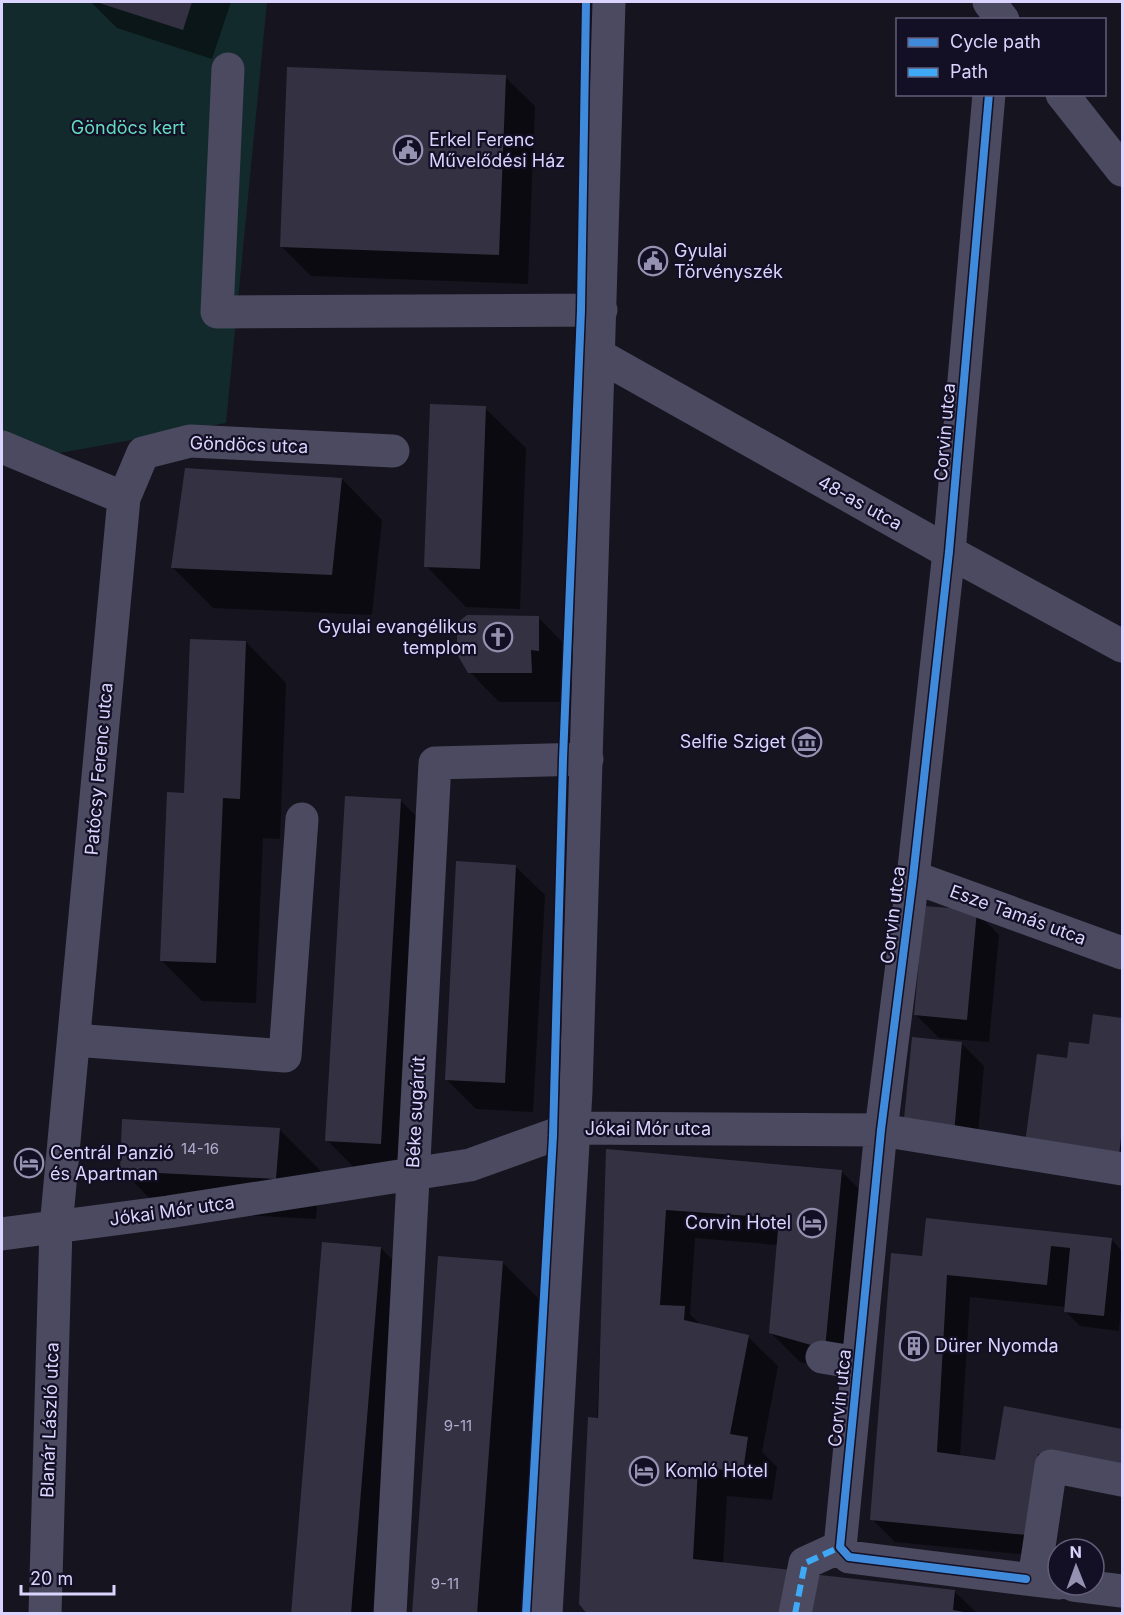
<svg xmlns="http://www.w3.org/2000/svg" width="1124" height="1615" font-family="Inter,sans-serif">
<style>
.green{fill:#132a2c}
.shadow{fill:#0007}
.building{fill:#343242}
.lines{fill:none;stroke-linecap:round;stroke-linejoin:round}
.minor{stroke:#4b4a60;stroke-width:33}
.quiet{stroke:#3fa9f5;stroke-width:6;stroke-dasharray:12 6;stroke-linecap:butt}
.cycleway-casing{stroke:#130f24;stroke-width:11}
.cycleway{stroke:#408adc;stroke-width:8}
.labels{text-anchor:middle;stroke-width:4.5;stroke-linejoin:round;paint-order:stroke}
.number-label{font-size:15px;fill:#b0accf}
.park-label{font-size:18px;fill:#62dbbf;stroke:#130f24}
.poi-label{font-size:18px;fill:#dad4fe;stroke:#130f24;text-anchor:start}
.street-label{font-size:18px;fill:#dad4fe;stroke:#130f24}
</style>
<rect width="100%" height="100%" fill="#16141f"/>
<path class="green" d="M2,2H267L226,423L54,454L2,431Z"/>
<path class="shadow" d="M91,2H231L212,59L117,28Z
M505,77L535,106L528,284L311,276L282,247Z
M485,408L526,448L520,609L466,607L426,566Z
M342,479L382,520L372,615L213,608L173,568Z
M538,617L567,647L568,679H560L561,702H499L470,672Z
M246,642L286,683L280,839L263,838L256,1003L202,1001L161,960L185,794Z
M400,800L441,841L421,1184L367,1181L327,1140Z
M515,866L545,895L533,1112L476,1109L447,1080Z
M976,912L999,935L989,1042L939,1038L916,1015Z
M1094,1016L1122,1020V1176L1068,1059L1090,1046Z
M961,1043L984,1066L976,1156L927,1151Z
M279,1129L320,1170L316,1219L162,1211L122,1170Z
M608,1151L841,1171L871,1201L854,1377L800,1362L770,1332L778,1245L695,1238L690,1314L702,1326L748,1337L778,1366L762,1452L777,1467L772,1500L727,1496L723,1564L954,1591L978,1614H589Z
M1112,1240L1122,1251V1295L1119,1331L1080,1326L1065,1311L1066,1307L970,1297L960,1457L997,1462L1006,1408L1122,1432V1489L1060,1476L1049,1557L895,1542L872,1519L923,1257Z
M381,1248L421,1289L395,1614H293Z
M502,1262L543,1303L520,1614H413Z"/>
<path class="building" d="M96,2H192L183,30Z
M287,67L506,75L499,255L280,247Z
M430,404L486,406L480,569L424,567Z
M185,468L342,478L332,575L171,568Z
M467,615L539,616V651L531,650L532,673H468L457,654V623Z
M190,639L246,641L240,799L223,798L216,963L160,961L167,792L184,793Z
M345,796L401,799L381,1144L325,1141Z
M456,861L516,865L505,1083L445,1080Z
M924,906L977,910L967,1020L914,1015Z
M1093,1014L1122,1018V1129L1119,1156L1025,1143L1037,1054L1067,1058L1069,1042L1089,1044Z
M912,1037L962,1042L954,1134L903,1129Z
M122,1119L280,1128L276,1179L120,1171Z
M606,1149L842,1170L825,1349L769,1333L779,1218L666,1210L660,1305L685,1306L684,1320L749,1335L730,1434L748,1437L743,1471L698,1468L693,1559L792,1570L782,1614H587L579,1604L588,1417L598,1418Z
M926,1218L1112,1238L1104,1316L1064,1312L1070,1248L1051,1246L1047,1285L947,1275L937,1452L995,1460L1004,1406L1122,1429V1472L1038,1454L1027,1535L870,1520L891,1253L922,1256Z
M322,1242L381,1247L351,1614H291Z
M438,1256L503,1261L477,1614H412Z
M811,1574L955,1590L953,1610L974,1614H807Z"/>
<g class="lines">
<path class="minor" d="M989,2L1003,20
M228,69L217,312L601,310
M989,94L949,552L913,877L881,1130L840,1547L849,1557L1058,1583
M1062,94L1122,170
M600,356L949,552L1122,646
M2,447L124,498L143,453L190,441L393,451
M913,877L1122,953
M74,1040L285,1056L302,819
M2,1234L168,1212L470,1165L573,1128L881,1130L1122,1169
M822,1357L858,1363
M1034,1580L1051,1466L1122,1480
M1073,1585L1122,1591
M45,1614L56,1227L124,498
M390,1614L435,763L587,759
M546,1614L576,1091L609,2
M795,1614L805,1563L840,1547"/>
<path class="quiet" d="M795,1614L805,1563L840,1547"/>
<g class="cycleway-casing">
<path id="cycleway" d="M989,94L949,552L913,877L881,1130L840,1547L849,1557L1026,1579
M526,1614L553,1136L563,759L581,310L586,2"/>
</g>
<use href="#cycleway" class="cycleway"/>
</g>
<defs>
<g id="civic-ring" transform="scale(1.5)"><circle r="9.5" fill="#130f24" stroke="#9591b0" stroke-width="1.5"/><path d="M-.6-6.5H3V-4.5H.6V-3L4-1V1h2V6H-6V1h2V-1L-.6-3ZM-1.2 2.5V6h2.4V2.5Z" fill="#9591b0"/></g>
<g id="church-ring" transform="scale(1.5)"><circle r="9.5" fill="#130f24" stroke="#9591b0" stroke-width="1.5"/><path d="M-1.2-6h2.4v3.5h3.3v2.4h-3.3V6h-2.4V-.1h-3.3v-2.4h3.3Z" fill="#9591b0"/></g>
<g id="museum-ring" transform="scale(1.5)"><circle r="9.5" fill="#130f24" stroke="#9591b0" stroke-width="1.5"/><path d="M0-6L6-3V-2H-6V-3ZM-5-1h2V3h-2ZM-1-1h2V3h-2ZM3-1h2V3H3ZM-6 4H6V6H-6Z" fill="#9591b0"/></g>
<g id="hotel-ring" transform="scale(1.5)"><circle r="9.5" fill="#130f24" stroke="#9591b0" stroke-width="1.5"/><path d="M-6-4.5h1.5V1H6V5H4.5V3h-9V5H-6ZM-4 0a1.8 1.8 0 1 1 3.6 0ZM.5 0V-2.5h3Q6-2.5 6 0Z" fill="#9591b0"/></g>
<g id="building-ring" transform="scale(1.5)"><circle r="9.5" fill="#130f24" stroke="#9591b0" stroke-width="1.5"/><path d="M-4-6H4V6H1V3H-1V6H-4ZM-2.5-4.3h1.7v1.8h-1.7ZM.8-4.3h1.7v1.8H.8ZM-2.5-1h1.7V.8h-1.7ZM.8-1h1.7V.8H.8Z" fill="#9591b0"/></g>
</defs>
<g fill-rule="evenodd">
<use href="#civic-ring" x="408" y="150"/>
<use href="#civic-ring" x="653" y="261"/>
<use href="#church-ring" x="498" y="637"/>
<use href="#museum-ring" x="807" y="742"/>
<use href="#hotel-ring" x="29" y="1163"/>
<use href="#hotel-ring" x="812" y="1223"/>
<use href="#building-ring" x="914" y="1346"/>
<use href="#hotel-ring" x="644" y="1471"/>
</g>
<g class="labels">
<g class="number-label">
<text x="200" y="1154">14-16</text>
<text x="458" y="1431">9-11</text>
<text x="445" y="1589">9-11</text>
</g>
<g class="park-label">
<text x="128" y="134">Göndöcs kert</text>
</g>
<g class="poi-label">
<text x="429" y="146">Erkel Ferenc<tspan x="429" dy="21">Művelődési Ház</tspan></text>
<text x="674" y="257">Gyulai<tspan x="674" dy="21">Törvényszék</tspan></text>
<text x="477" y="633" text-anchor="end">Gyulai evangélikus<tspan x="477" dy="21">templom</tspan></text>
<text x="786" y="748" text-anchor="end">Selfie Sziget</text>
<text x="50" y="1159">Centrál Panzió<tspan x="50" dy="21">és Apartman</tspan></text>
<text x="791" y="1229" text-anchor="end">Corvin Hotel</text>
<text x="935" y="1352">Dürer Nyomda</text>
<text x="665" y="1477">Komló Hotel</text>
</g>
<g class="street-label">
<text transform="translate(945 432) rotate(-85)" y="6">Corvin utca</text>
<text transform="translate(249 445) rotate(2)" y="6">Göndöcs utca</text>
<text transform="translate(860 503) rotate(29)" y="6">48-as utca</text>
<text transform="translate(99 769) rotate(-85)" y="6">Patócsy Ferenc utca</text>
<text transform="translate(893 915) rotate(-83)" y="6">Corvin utca</text>
<text transform="translate(1018 915) rotate(20)" y="6">Esze Tamás utca</text>
<text transform="translate(416 1112) rotate(-87)" y="6">Béke sugárút</text>
<text x="648" y="1135">Jókai Mór utca</text>
<text transform="translate(172 1211) rotate(-8)" y="6">Jókai Mór utca</text>
<text transform="translate(840 1398) rotate(-84)" y="6">Corvin utca</text>
<text transform="translate(50 1420) rotate(-88)" y="6">Blanár László utca</text>
</g>
</g>
<rect width="1124" height="1615" fill="none" stroke="#dad4fe" stroke-width="6"/>
<rect x="896" y="18" width="210" height="78" fill="#130f24" stroke="#635e7b" stroke-width="1.5"/>
<rect x="908" y="38" width="30" height="9" fill="#408adc" stroke="#635e7b" stroke-width="1.5"/>
<text x="950" y="48" font-size="18" fill="#dad4fe">Cycle path</text>
<rect x="908" y="68" width="30" height="9" fill="#3fa9f5" stroke="#635e7b" stroke-width="1.5"/>
<text x="950" y="78" font-size="18" fill="#dad4fe">Path</text>
<g transform="translate(1076 1567) rotate(359)"><circle r="28" fill="#130f24" stroke="#635e7b" stroke-width="1.5"/>
<path d="M0-4.5L10 22L0 15L-10 22Z" fill="#9591b0"/>
<text y="-9" font-size="16" font-weight="bold" text-anchor="middle" fill="#dad4fe">N</text>
</g>
<path d="M21 1585v9h93v-9" fill="none" stroke="#dad4fe" stroke-width="3"/>
<text x="30" y="1585" font-size="18" fill="#dad4fe" stroke="#130f24" stroke-width="4.5" paint-order="stroke">20 m</text>
</svg>
